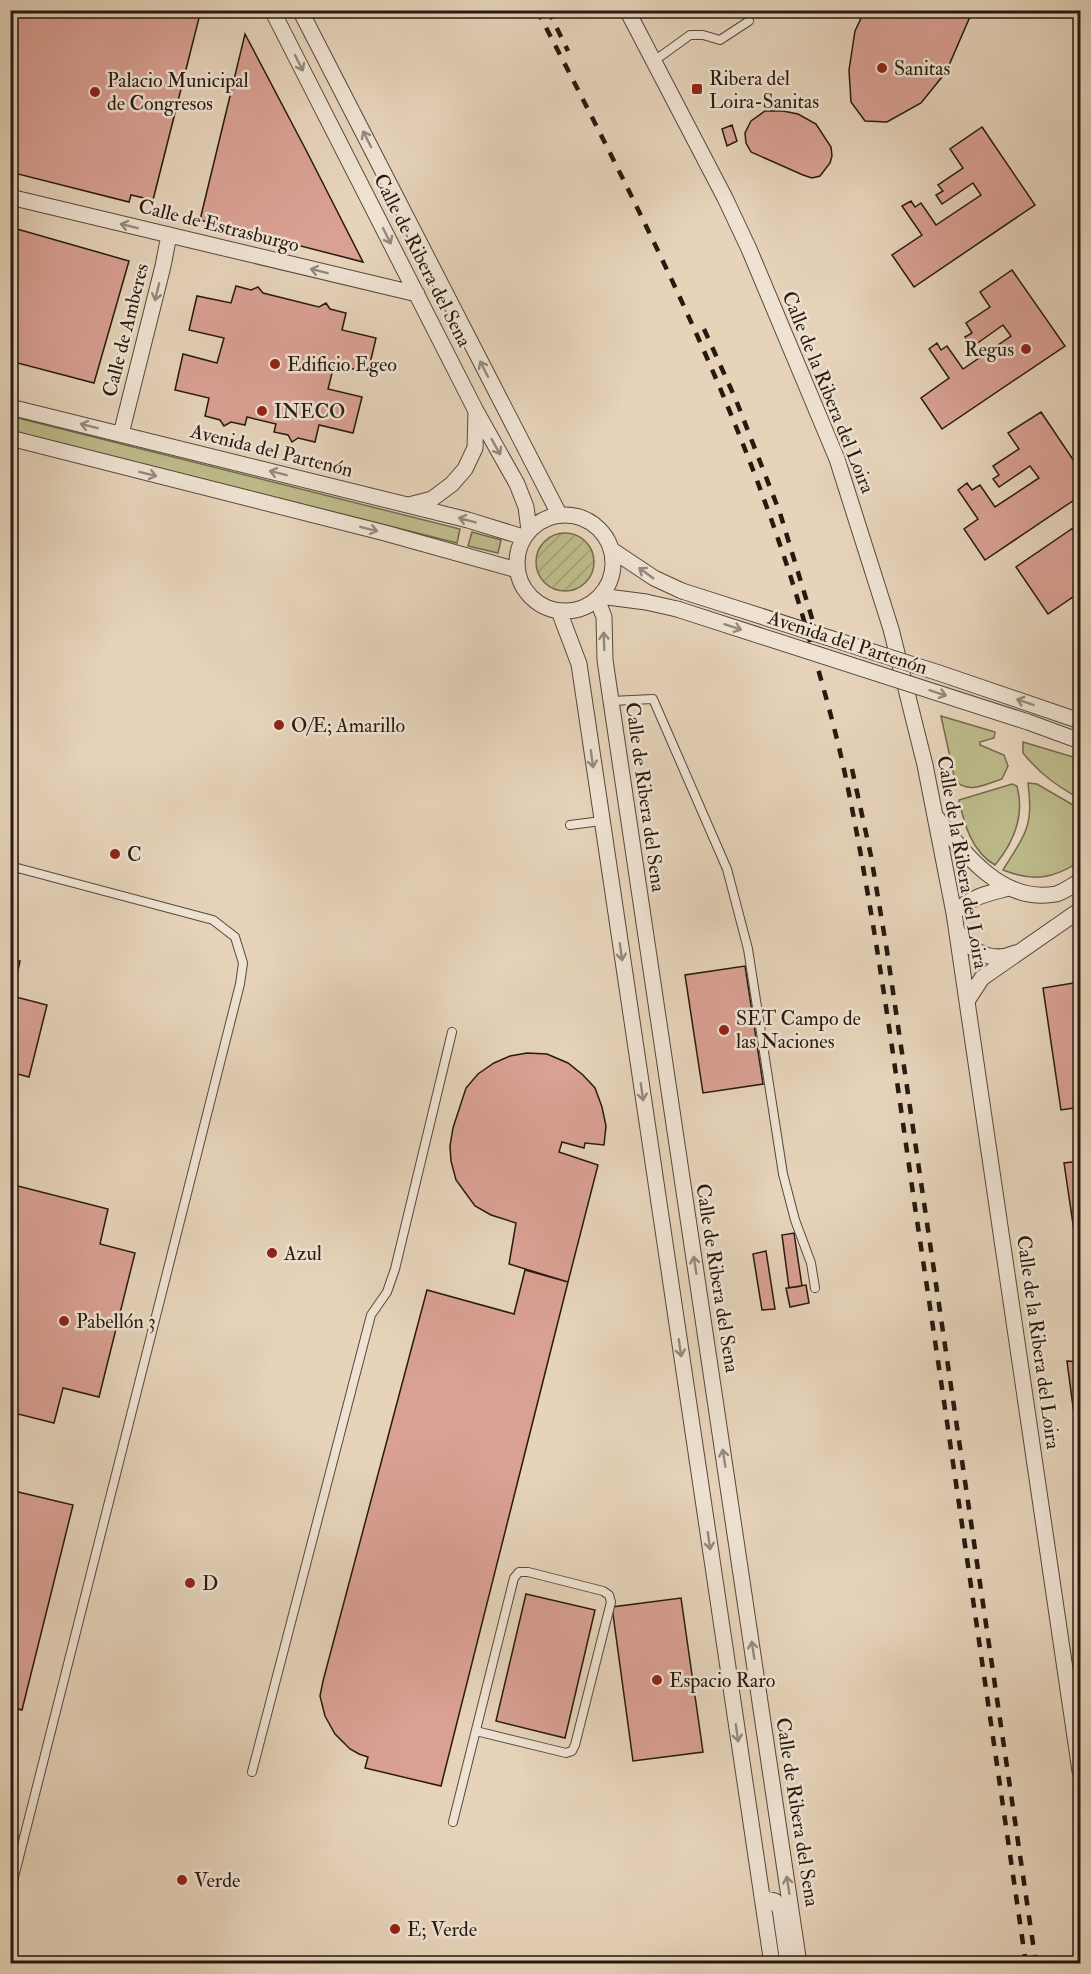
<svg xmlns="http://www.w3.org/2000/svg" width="1091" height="1974" font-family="'IM FELL Double Pica',serif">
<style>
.grass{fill:#bdba8a;stroke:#726a4d;stroke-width:1.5}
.garden{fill:url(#garden-furrows);stroke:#726a4d;stroke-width:1.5}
.building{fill:#d9a093;stroke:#261a10;stroke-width:1.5}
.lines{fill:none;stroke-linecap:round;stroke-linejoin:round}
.lane-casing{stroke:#56483a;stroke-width:10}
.street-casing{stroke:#56483a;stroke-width:17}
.lane{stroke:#efe2d2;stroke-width:8}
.street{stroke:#efe2d2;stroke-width:15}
.rail{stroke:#261a10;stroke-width:4.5;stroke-dasharray:10 10;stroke-linecap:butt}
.street-bridge-casing{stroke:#56483a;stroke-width:17;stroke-linecap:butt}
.street-bridge{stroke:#efe2d2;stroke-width:15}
.oneway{stroke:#95887b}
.poi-dot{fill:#8f2418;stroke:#efe2d2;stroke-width:2}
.labels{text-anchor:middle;stroke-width:5;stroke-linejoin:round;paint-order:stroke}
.poi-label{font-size:20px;fill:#261a10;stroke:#efe2d2;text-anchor:start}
.street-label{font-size:20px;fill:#261a10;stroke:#efe2d2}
</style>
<defs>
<pattern id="garden-furrows" width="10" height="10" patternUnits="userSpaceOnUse" patternTransform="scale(1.5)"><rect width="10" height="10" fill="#bdba8a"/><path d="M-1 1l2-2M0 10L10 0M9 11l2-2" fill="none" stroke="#a29f76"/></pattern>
</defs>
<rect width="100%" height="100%" fill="#e6d3ba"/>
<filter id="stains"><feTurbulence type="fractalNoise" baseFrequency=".00333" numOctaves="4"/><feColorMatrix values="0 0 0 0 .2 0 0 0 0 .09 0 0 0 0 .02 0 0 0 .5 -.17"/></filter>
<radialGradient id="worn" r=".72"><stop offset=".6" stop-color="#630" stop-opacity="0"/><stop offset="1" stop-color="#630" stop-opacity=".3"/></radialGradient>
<path class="grass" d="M10,416L460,529L457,543L11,431Z
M472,532L501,540L498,553L468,546Z
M941,716L995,732L994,738L980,742V745L1004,755L1008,766L1002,779C986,784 968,795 955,780Z
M1023,742L1080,759V799C1056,785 1041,775 1023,753Z
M1028,783L1037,784L1080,809V861C1054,879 1033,882 1003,870C1025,834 1034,827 1028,783Z
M1012,784L1017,786C1025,816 1014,842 995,865C972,852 964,824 959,800Z"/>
<path class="garden" d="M536 562a29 29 0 1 1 58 0a29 29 0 1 1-58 0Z"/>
<path class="building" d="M10,10H201L153,200L131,195L129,202L10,172Z
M865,10H970L969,19L946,72L921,103L887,122L865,121L851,102L849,70L855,31Z
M245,34L307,152L363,262L200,220Z
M765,111H783L798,114L816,124L831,147L832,156L830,163L820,176L812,178L803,175L751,152L746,143L745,133L751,121Z
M732,125L737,141L727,146L722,129Z
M982,127L1035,205L914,287L892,255L922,235L902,206L911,201L915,207L921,203L936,225L981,195L973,183L942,204L936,195L943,191L938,185L963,168L950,149Z
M10,227L129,261L94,383L10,361Z
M1012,270L1065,346L942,429L921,398L949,378L929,349L937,343L941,350L947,346L963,369L1011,336L1003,325L972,347L965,337L972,333L966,323L990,307L980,292Z
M236,286L251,290L258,287L263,293L319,307L326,303L330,309L346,313L342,330L376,338L368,372L334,365L328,389L362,397L353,433L319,425L315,442L298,438L292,442L288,435L274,432L276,424L247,417L245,425L231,422L224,426L220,420L205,416L209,398L175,390L183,354L217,363L224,338L189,330L197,296L231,303Z
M1041,412L1080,470V496L985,560L964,529L978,519L958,490L967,483L972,490L980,485L995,507L1039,478L1030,466L999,487L993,479L999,475L993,466L1019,449L1008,433Z
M1073,528L1080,539V592L1048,614L1016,567Z
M10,959L20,961L12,996L47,1005L29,1077L10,1072Z
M745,966L763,1084L703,1093L685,975Z
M1080,982V1107L1061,1110L1043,988Z
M527,1053L547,1054L568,1063L583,1075L595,1088L602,1107L606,1126L604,1145L585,1143L584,1148L562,1142L559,1152L598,1165L568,1282L509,1264L516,1223L491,1215L475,1206L456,1180L451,1161L450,1146L453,1128L466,1088L478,1074L494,1063L510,1056Z
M1080,1161V1251H1077L1064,1163Z
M10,1184L108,1209L100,1244L135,1253L99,1397L63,1388L54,1423L10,1412Z
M794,1233L802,1286L789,1288L782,1235Z
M766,1251L775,1309L762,1310L753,1254Z
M525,1270L568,1282L441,1786L365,1768L368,1757L359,1754L350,1749L335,1734L325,1716L320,1696L323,1681L427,1290L514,1314Z
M806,1285L809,1303L790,1307L786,1288Z
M1067,1361L1080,1362V1460Z
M10,1490L73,1505L22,1710L10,1707Z
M526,1594L595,1610L565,1738L496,1721Z
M681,1598L703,1752L633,1761L612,1607Z"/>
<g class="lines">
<g class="lane-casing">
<path id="lane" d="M654,61L690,35H703L720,40L749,21
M611,701L653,699L727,869L748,949L783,1174L795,1220L811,1263L815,1288
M570,825L601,821
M10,866L213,920L235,937L243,963L240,984L10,1893
M252,1772L371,1315L387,1292L395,1269L452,1032
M453,1822L514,1578L519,1572H528L603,1591L609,1595L611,1602L575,1745L572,1751L566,1753L476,1731"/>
</g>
<g class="street-casing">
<path id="street" d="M272,10L476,411L517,484L526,507L529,530
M300,10L559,514
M627,10L725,198L749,249L837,459L891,629L925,765L954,913L1080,1771
M10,197L417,294
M10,407L468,520L523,537
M121,434L163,266L169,235
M10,438L385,533L517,570
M409,505L432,499L452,484L465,469L475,448L476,411
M517 563a48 48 0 1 1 96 0a48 48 0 1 1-96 0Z
M612,550L654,578L682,591
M600,596L646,602L677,609
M597,599L604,617L605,660L611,701L799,1964
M559,611L579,664L772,1964
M937,818C965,855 1003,904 1056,894C1064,892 1073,885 1080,881
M954,913C972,896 986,894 1009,888
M957,931C971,951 990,964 1015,953
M967,1001L982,978L1080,910
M762,1898L775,1901L780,1909L788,1964"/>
</g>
<use href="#lane" class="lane"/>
<use href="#street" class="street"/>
<path class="rail" d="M537,10C637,204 737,398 800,607C816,662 833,718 845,774C875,917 894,1062 915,1207C953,1459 989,1711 1026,1964
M548,10L568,51
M704,329L736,400L780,513L825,661
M852,769L871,856L887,951L1036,1964"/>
<g class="street-bridge-casing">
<path id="street-bridge" d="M682,591L939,673L1080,721
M677,609L1028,722L1080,741"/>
</g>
<use href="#street-bridge" class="street-bridge"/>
</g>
<defs><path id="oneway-shaft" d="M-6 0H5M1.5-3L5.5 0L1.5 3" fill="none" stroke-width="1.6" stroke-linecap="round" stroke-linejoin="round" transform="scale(1.5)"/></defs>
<g class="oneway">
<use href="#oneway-shaft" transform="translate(299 63) rotate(63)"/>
<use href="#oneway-shaft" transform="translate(367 139) rotate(-117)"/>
<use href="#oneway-shaft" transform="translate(129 226) rotate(-166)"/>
<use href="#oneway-shaft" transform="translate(387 236) rotate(63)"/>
<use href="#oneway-shaft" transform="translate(319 271) rotate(-166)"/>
<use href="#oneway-shaft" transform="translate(157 292) rotate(104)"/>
<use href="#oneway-shaft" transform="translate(484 369) rotate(-117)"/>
<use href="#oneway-shaft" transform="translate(89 426) rotate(-166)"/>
<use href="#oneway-shaft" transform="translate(496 447) rotate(61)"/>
<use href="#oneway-shaft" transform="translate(278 473) rotate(-166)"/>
<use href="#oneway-shaft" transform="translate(148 474) rotate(14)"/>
<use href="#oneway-shaft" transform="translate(467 520) rotate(-165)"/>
<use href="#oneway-shaft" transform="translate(369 529) rotate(14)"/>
<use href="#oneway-shaft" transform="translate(646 573) rotate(-144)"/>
<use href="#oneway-shaft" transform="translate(733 627) rotate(18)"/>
<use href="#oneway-shaft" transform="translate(604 641) rotate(-92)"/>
<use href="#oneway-shaft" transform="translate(938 693) rotate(18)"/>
<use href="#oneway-shaft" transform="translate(1025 702) rotate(-161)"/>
<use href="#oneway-shaft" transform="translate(592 759) rotate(82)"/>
<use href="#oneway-shaft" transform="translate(621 952) rotate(82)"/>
<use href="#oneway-shaft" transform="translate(642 1092) rotate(82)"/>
<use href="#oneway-shaft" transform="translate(695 1265) rotate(-99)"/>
<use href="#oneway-shaft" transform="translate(680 1348) rotate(82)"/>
<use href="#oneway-shaft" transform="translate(724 1458) rotate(-99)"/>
<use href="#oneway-shaft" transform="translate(709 1541) rotate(82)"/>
<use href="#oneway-shaft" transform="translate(753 1650) rotate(-99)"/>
<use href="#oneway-shaft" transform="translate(737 1733) rotate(82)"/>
<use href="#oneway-shaft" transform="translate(788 1885) rotate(-99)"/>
</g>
<g class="poi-dot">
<circle cx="882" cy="68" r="6"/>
<rect x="691" y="83" width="12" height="12" rx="3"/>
<circle cx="95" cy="92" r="6"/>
<circle cx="1026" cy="349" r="6"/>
<circle cx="275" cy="364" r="6"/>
<circle cx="262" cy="411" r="6"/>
<circle cx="279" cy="725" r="6"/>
<circle cx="115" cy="854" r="6"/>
<circle cx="724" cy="1030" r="6"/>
<circle cx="272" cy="1253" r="6"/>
<circle cx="64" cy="1321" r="6"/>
<circle cx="190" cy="1583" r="6"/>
<circle cx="657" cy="1680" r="6"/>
<circle cx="182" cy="1880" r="6"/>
<circle cx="395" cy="1929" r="6"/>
</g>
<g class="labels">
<g class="poi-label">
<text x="894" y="75">Sanitas</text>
<text x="709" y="85">Ribera del<tspan x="709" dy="23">Loira-Sanitas</tspan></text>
<text x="107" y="87">Palacio Municipal<tspan x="107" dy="23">de Congresos</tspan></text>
<text x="1014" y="356" text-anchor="end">Regus</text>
<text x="287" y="371">Edificio Egeo</text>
<text x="274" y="418">INECO</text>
<text x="291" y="732">O/E; Amarillo</text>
<text x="127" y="861">C</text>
<text x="736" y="1025">SET Campo de<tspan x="736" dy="23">las Naciones</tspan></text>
<text x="284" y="1260">Azul</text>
<text x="76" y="1328">Pabellón 3</text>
<text x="202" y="1590">D</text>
<text x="669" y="1687">Espacio Raro</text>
<text x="194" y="1887">Verde</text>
<text x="407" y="1936">E; Verde</text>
</g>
<g class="street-label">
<text transform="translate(219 225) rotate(14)" y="7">Calle de Estrasburgo</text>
<text transform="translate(423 260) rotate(63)" y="7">Calle de Ribera del Sena</text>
<text transform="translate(125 330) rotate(-76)" y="7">Calle de Amberes</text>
<text transform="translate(829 392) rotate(68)" y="7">Calle de la Ribera del Loira</text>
<text transform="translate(272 450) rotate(14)" y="7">Avenida del Partenón</text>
<text transform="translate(848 642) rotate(18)" y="7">Avenida del Partenón</text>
<text transform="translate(646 797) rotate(82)" y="7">Calle de Ribera del Sena</text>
<text transform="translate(963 862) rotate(80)" y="7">Calle de la Ribera del Loira</text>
<text transform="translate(718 1278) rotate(81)" y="7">Calle de Ribera del Sena</text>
<text transform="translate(1039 1342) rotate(82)" y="7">Calle de la Ribera del Loira</text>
<text transform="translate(798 1812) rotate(81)" y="7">Calle de Ribera del Sena</text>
</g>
</g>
<rect width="1091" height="1974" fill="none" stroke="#e6d3ba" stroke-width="36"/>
<rect x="12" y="12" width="1067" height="1950" fill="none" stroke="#261a10" stroke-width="3"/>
<rect x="18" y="18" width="1055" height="1938" fill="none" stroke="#261a10" stroke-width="1.5"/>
<rect width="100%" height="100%" filter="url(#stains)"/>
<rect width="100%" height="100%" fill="url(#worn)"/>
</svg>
